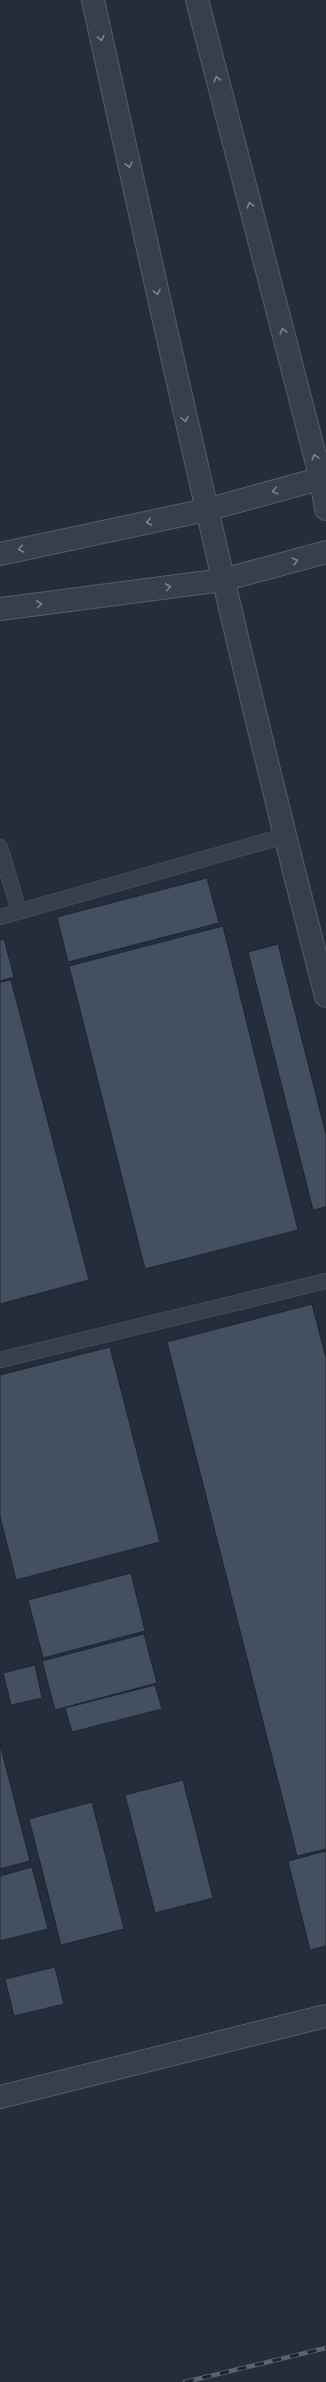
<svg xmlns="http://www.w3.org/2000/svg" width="326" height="2382" font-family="Rubik,sans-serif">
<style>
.building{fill:#445060;stroke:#1e2632}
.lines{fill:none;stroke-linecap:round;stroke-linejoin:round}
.service-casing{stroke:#555d69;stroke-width:16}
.minor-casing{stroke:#555d69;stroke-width:24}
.tertiary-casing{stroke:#555d69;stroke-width:24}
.service{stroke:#373f4b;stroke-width:15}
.minor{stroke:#373f4b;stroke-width:22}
.tertiary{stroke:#373f4b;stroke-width:22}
.rail-casing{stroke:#596372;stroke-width:4.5}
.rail{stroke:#1c2430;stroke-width:3;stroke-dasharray:9;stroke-linecap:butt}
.oneway{stroke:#7b838f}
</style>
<rect width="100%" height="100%" fill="#232d3b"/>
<path class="building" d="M207,878L219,923L68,962L57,917Z
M223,926L298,1230L145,1269L69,966Z
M4,939L14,977L0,981V940Z
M278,944L326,1135V1207L313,1210L248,952Z
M11,980L89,1280L0,1304V982Z
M312,1304L326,1358V1849L297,1856L167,1342Z
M110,1347L160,1542L16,1580L0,1517V1375Z
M131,1573L145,1631L43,1658L28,1600Z
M144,1634L157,1683L55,1710L42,1661Z
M35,1665L42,1698L11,1705L3,1673Z
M155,1685L162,1709L72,1732L65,1708Z
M0,1744L30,1861L0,1869Z
M183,1780L213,1898L155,1913L125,1795Z
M92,1802L124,1929L61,1945L29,1819Z
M326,1851V1946L310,1950L288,1861Z
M32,1867L48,1929L0,1941V1876Z
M55,1967L64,2004L14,2016L5,1979Z"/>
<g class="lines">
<g class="service-casing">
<path id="service" d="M0,847L19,911
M0,917L284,836
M0,1360L326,1281"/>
</g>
<g class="minor-casing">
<path id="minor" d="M93,0C166,333 240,666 326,996
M197,0L321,479L326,509
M0,2097L326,2016"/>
</g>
<g class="tertiary-casing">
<path id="tertiary" d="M0,554L206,510L326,477
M0,609L223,580L326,552"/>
</g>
<use href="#service" class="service"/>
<use href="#minor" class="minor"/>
<use href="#tertiary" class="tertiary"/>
<g class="rail-casing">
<path id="rail" d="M185,2382L326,2348"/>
</g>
<use href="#rail" class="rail"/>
</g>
<defs><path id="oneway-chevron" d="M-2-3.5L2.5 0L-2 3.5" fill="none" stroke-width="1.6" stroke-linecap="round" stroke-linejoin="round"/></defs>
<g class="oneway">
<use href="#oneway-chevron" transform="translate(101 38) rotate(77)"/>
<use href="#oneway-chevron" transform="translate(217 79) rotate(-105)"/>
<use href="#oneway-chevron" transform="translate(129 165) rotate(77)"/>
<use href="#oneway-chevron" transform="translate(250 205) rotate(-105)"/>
<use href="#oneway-chevron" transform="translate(157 292) rotate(77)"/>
<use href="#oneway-chevron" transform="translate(283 331) rotate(-105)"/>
<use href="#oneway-chevron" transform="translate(185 419) rotate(77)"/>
<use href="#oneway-chevron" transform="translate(315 457) rotate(-105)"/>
<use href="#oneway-chevron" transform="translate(275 491) rotate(165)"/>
<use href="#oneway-chevron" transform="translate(149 522) rotate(168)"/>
<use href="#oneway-chevron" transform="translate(21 549) rotate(168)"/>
<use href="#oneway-chevron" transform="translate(295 561) rotate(-15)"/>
<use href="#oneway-chevron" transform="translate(168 587) rotate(-7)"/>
<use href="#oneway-chevron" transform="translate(39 604) rotate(-7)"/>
</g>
</svg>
